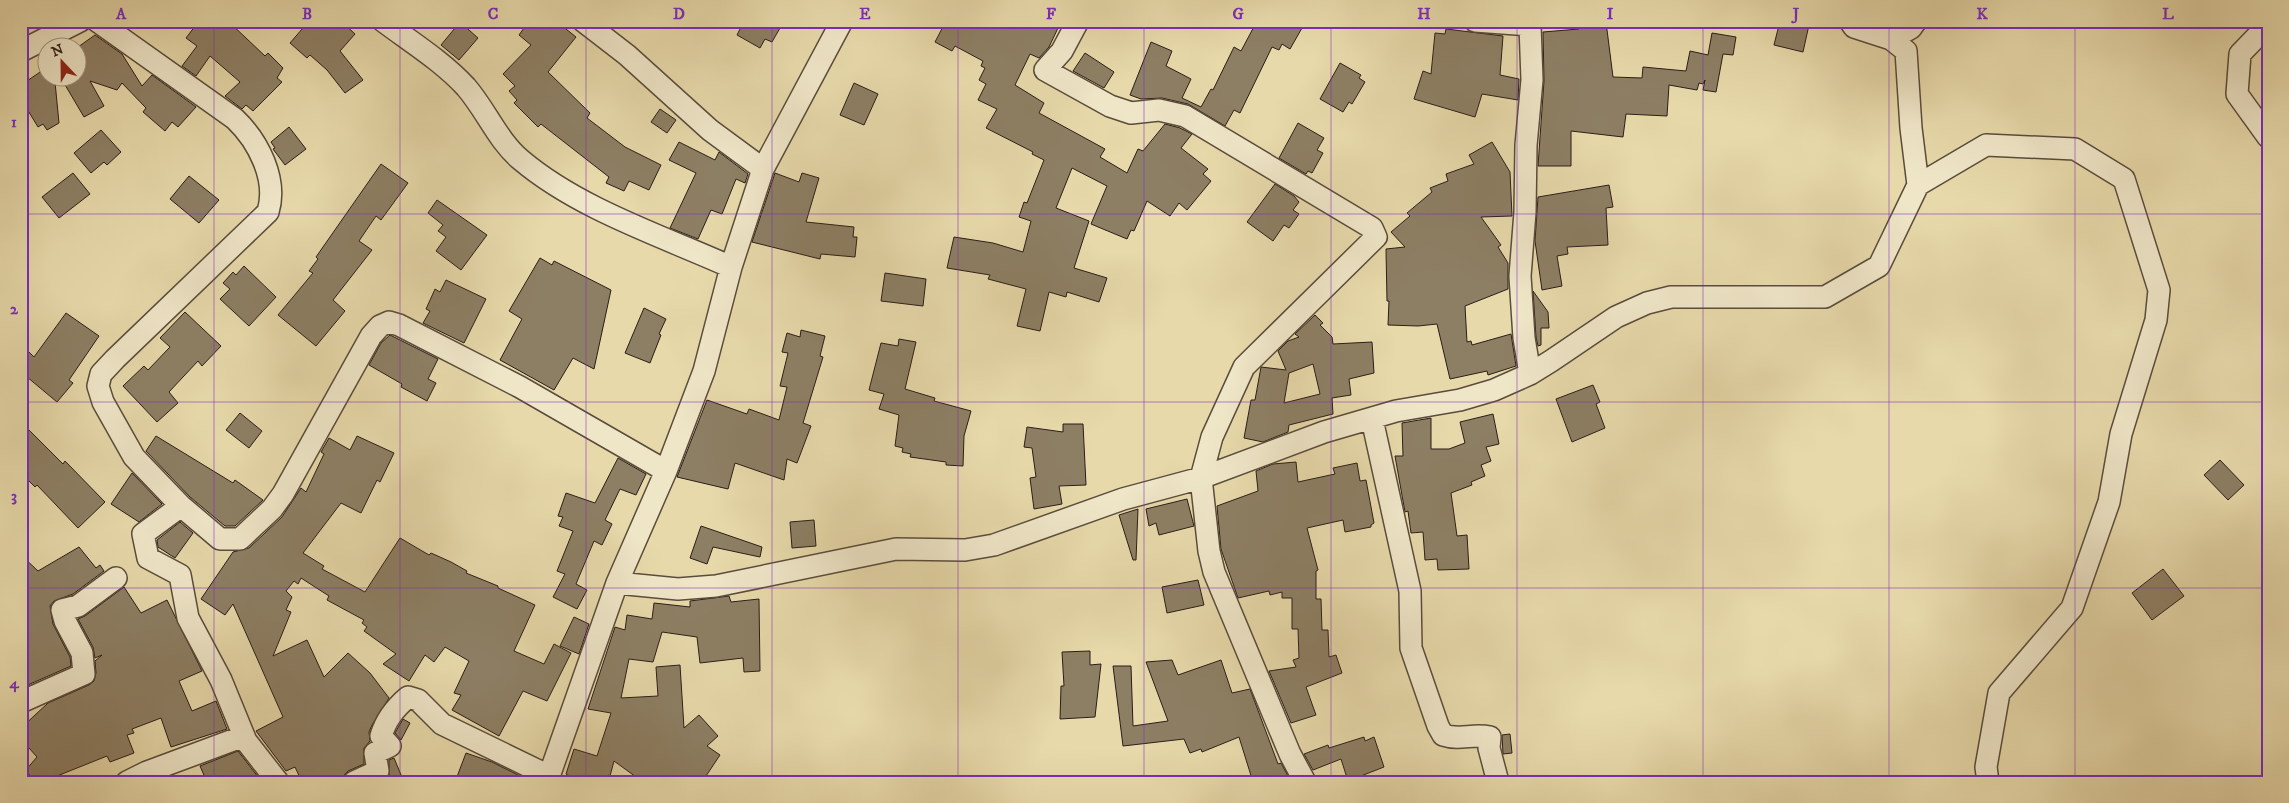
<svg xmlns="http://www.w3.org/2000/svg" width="2289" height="803" font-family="'IM FELL DW Pica',serif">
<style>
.building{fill:#8d7f64;stroke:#2b1d18;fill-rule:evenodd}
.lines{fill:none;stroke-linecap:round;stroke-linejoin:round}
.minor-casing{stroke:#5a4c3c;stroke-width:24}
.minor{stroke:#efe6c8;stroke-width:21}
.grid{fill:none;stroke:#7b2cbf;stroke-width:1;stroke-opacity:0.55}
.neatline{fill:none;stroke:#7b2cbf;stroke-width:2}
.grid-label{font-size:16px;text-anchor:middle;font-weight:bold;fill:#7b2cbf}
</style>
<rect width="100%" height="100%" fill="#e7d9aa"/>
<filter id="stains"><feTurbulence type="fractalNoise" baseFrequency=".004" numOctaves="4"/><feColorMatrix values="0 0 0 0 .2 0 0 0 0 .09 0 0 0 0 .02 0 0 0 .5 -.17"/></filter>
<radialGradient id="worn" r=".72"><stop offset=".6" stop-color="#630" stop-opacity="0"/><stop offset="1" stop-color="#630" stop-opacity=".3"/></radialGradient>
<path class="building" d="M199,21H228L265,56L268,53L283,68L277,78L282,82L253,111L246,105L242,109L225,96L240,82L210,56L196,76L182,66L197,46L186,38Z
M309,21H341L355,34L340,51L363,80L345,93L327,70L310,55L307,58L290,43Z
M529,21H556L576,37L548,72L590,113L587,118L625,147L661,165L649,190L629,181L624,191L606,183L609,177L541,124L538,127L514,103L517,100L509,91L515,86L503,74L531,45L519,35Z
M735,21H784L772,42L765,39L760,48L737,35L742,25Z
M946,21H1042L1058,28L1049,47L1039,58L1030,54L1015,85L1044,103L1039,113L1105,149L1100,157L1127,173L1138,149L1143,151L1165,124L1180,128L1192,134L1181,148L1208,169L1203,174L1211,181L1187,210L1179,203L1170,216L1147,201L1134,231L1131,230L1127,239L1091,224L1107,186L1072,168L1056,208L1089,221L1074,268L1107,278L1099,302L1067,292L1066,297L1049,292L1040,331L1017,326L1026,289L988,279L990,275L947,268L954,237L993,243L1023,252L1031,221L1019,217L1024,202L1027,203L1044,160L1032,154L1033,152L986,128L997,109L978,100L986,84L979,80L985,68L981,66L983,61L955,46L952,51L935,42Z
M1257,21H1306L1290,49L1282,44L1279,50L1272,47L1240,113L1234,110L1225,126L1188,104L1162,98L1141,99L1130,95L1151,42L1172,51L1166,66L1191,79L1182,98L1201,107L1211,89L1213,90L1234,47L1241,51Z
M1780,21L1809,25L1803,52L1774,45Z
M460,22L478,38L459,60L441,45Z
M1606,22L1613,77L1642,78L1643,67L1686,71L1690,51L1708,55L1712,33L1736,37L1733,55L1723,54L1716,92L1703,90L1705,80L1703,84L1699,83L1697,90L1669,85L1667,116L1626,114L1623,137L1571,131V166H1538L1544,81L1543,32L1579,29V25Z
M1446,29L1503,36L1500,75L1519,79L1518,100L1482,94L1475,117L1414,99L1423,71L1431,74L1435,33L1445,34Z
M95,35L122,54L142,86L152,75L196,107L178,127L172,122L165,131L143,112L146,108L122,83L117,90L90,81L104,106L84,117L61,78H79L78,47Z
M1085,53L1114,72L1104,88L1073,71Z
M1340,63L1361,75L1359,78L1365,82L1352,104L1349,102L1343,112L1320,99Z
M46,68L48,78H52L55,82L59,123L47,130L43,124L38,127L21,99V85Z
M854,83L878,94L864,125L840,115Z
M660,109L676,120L667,133L651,122Z
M1298,123L1324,138L1317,150L1323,153L1312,173L1308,171L1306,174L1279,158Z
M289,127L306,149L285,165L273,149L275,148L271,142Z
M101,130L121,152L107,165L104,162L91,173L74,153Z
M679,142L715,160L719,152L748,174L745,183L736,179L722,214L711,210L698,239L670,228L696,173L669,160Z
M1492,142L1510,172L1512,216L1481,217L1501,245L1498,247L1508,263V289L1465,306L1467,342L1471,341L1472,345L1511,334L1516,366L1488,375L1487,371L1450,379L1437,324L1418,326L1388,325L1389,301H1387L1386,249L1405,247L1391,232L1410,216L1407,213L1432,192L1430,188L1448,181L1446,174L1474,164L1469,155Z
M381,164L408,183L381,220L376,216L359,241L372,250L333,300L345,311L316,346L278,315L313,273L309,271L318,259L316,257Z
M73,173L90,194L59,218L42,197Z
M775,173L799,182L802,173L819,178L806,222L854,227L853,237H857L855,257L821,254L820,259L752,242Z
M189,176L219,200L199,223L170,199Z
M1275,184L1294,196L1299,202L1293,210L1299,214L1289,228L1284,225L1273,241L1247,222Z
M1609,185L1613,207L1606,208L1608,245L1567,247L1568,254L1557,256L1562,286L1542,290L1535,241L1538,197Z
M437,200L487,235L461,270L436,251L446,237L438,231L443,225L428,213Z
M540,258L552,265L554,261L611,290L594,369L573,358L554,390L500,360L522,319L509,311Z
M244,266L276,297L249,326L220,299L230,289L223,283L233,272L236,275Z
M885,273L926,279L923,306L881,301Z
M446,280L486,299L464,343L423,323L430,311L426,309L435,289L440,292Z
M1533,291L1548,312L1549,328H1541V345L1538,346L1536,337Z
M644,308L666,319L659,334L661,335L650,363L625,353Z
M185,312L221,346L202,366L198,361L169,392L178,403L157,422L123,386L144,366L148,370L170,347L160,338Z
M66,313L99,336L69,380L73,383L57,402L21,372V344L34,357Z
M1315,315L1323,323L1320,325L1332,337L1333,344L1372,342L1374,373L1349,379L1351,395L1332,398L1333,414L1289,425L1288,432L1263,442L1244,438L1251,400H1255L1261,367L1286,370L1278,351L1288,341L1299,337L1295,334ZM1313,364L1320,394L1284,403L1289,373Z
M801,330L825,336L820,356L823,357L803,423L811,426L797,463L787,459L784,480L735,463L728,489L677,477L707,400L747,414L749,409L779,420L787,387L780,386L788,353L782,352L787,333L800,337Z
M390,335L438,359L428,379L436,383L427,401L401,387L402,384L369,365L381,343Z
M899,339L916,342L905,389L935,398L934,401L971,411L964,436L963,466L946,465V462L910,457L911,454L902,452L903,448L895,446L899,415L879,409L884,394L869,390L881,343L898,346Z
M1593,385L1600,402L1596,404L1605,428L1572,442L1556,399Z
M240,413L262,431L249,448L226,430Z
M1493,414L1499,444L1486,447L1491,461L1481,465L1485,476L1471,482L1472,485L1451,493L1457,536L1467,535L1469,569L1438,570L1437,559L1425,560L1423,532L1411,533L1408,511L1405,512L1395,456H1403L1402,423L1431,418V449H1449L1465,443L1460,422Z
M21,422L63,464L65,461L105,502L78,528L37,485L35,487L21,473Z
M1063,424H1083L1086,485L1059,486L1062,504L1034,509L1030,478L1036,477L1032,448L1024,447L1027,427L1063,432Z
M156,436L233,483L235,480L263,500L235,526H225L190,497L146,451Z
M357,436L394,453L380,482L377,480L361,513L341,503L303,553L324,566L322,569L365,592L400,538L429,555L431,553L451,562L467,571L466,573L498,586V588L535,605L514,651L544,664L554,644L571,653L547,701L523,691L499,736L452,710L461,695L454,693L469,661L445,647L434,662L425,655L409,681L383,664L396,654L364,631L367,627L362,623L364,620L327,600L329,596L301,578L298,584L294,581L286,591L292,597L286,610L291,612L273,656L307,640L324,677L348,653L370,673L389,698L372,725L369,732L370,741L364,748V764L348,771L344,775L342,782H302L295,767L286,771L256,731L283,717L233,604L225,615L201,599L233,552L249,548L282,517L301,488L306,492L324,454L321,452L329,438L350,450Z
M618,458L646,474L636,495L620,489L605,520L612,524L602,545L594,541L576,584L587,590L577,609L553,597L565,574L557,571L573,531L559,526L563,517L558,516L566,493L595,503Z
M2220,460L2244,485L2228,500L2204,475Z
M1296,462L1298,482L1335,474L1333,468L1357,463L1360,481L1366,480L1374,523L1371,525V527L1345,532L1343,520L1307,528L1318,570L1316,571V599H1321L1322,630H1328L1329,657L1336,655L1342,673L1306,687L1316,715L1291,723L1269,671L1296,667L1293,660L1299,658L1298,629H1292V598H1282V592L1270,595L1269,591L1238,598L1221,549L1217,506L1258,491L1256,471L1273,464Z
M132,473L162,504L139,522L111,504Z
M1187,499L1194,526L1159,535L1156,523L1149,526L1146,509Z
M1138,509L1136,560H1133L1119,515Z
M814,520L816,546L792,548L790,522Z
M180,522L193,533L175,558L158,547L157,540Z
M701,526L762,547L760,557L713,547L707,564L690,558Z
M79,547L96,568L100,565L104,571L73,594L54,601L50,606L53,624L70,657L71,666L21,688V555L38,571Z
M2163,569L2184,596L2152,620L2132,593Z
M1198,580L1204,605L1167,613L1162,587Z
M124,587L141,613L167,600L202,671L179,681L192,711L216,701L227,729L171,747L161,718L132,729L134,733L127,735L134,753L110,762L107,756L57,776L52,782H38L25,771L37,757L21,739V728L48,703L89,685L94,681L96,673L95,661L102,655L95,658L93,647L78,619L85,616Z
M729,596L731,602L759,599L760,671L744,672L743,658L700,663L697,637L662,632L653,662L629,659L621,698L658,696L656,667L680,665L684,728L699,715L718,736L707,746L720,755L702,782H643L614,761L610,776L608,775L605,782H581L566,774L574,749L597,756L611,713L588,709L615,627L625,630L627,615L652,619L654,603L690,607V601Z
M574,617L589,624L579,654L560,646Z
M1090,651V665L1101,664L1095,717L1060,719L1061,686H1064L1062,652Z
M1172,660L1178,675L1221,660L1232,693L1250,689L1278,764L1281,763L1289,778L1279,782H1253L1239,737L1202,752L1201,749L1190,753L1184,739L1123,746L1113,666H1131L1133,726L1168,721L1146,662Z
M403,719L410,723L401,740L395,733Z
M1510,734L1512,753L1503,754L1502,735Z
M1364,737L1365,741L1374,737L1384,767L1348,781L1341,759L1313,770L1304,754L1328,745L1329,748Z
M238,751L262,782H207L200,766Z
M466,753L492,762L532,782H455Z
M394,758L404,782H384L389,776V760Z"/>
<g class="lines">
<g class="minor-casing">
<path id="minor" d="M97,21L235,119C258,141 278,179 268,212L115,359L101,374L98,386L103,402L134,457L181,506L220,539H240L272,509L283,494L371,336L380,326L389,322L399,325L520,387L666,471
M383,21C411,42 442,61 466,87C486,110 498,141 521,160C579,209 662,236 731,267
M583,21L627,55L710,130L763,169
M1078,21L1062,51L1045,70L1110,106L1131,113L1159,110L1185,116L1372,228L1376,237L1244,367L1212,437L1201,478L1209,551L1214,572L1290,754L1305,782
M1475,21L1530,25L1532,80L1526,145L1525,212L1520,276L1524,338L1530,374
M1850,21L1854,27L1891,39L1906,51L1911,128L1918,185
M2268,25L2240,54L2237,94L2268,137
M1891,39L1911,28L1916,21
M21,51L80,21
M1372,419L1410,591L1411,648L1438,726L1443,735C1462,741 1471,733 1490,737L1489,748L1498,782
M181,506L143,534L148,558L180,575L188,618L221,680L246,741L278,782
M617,583L678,589L716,586L896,549L965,550L994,545L1123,499L1201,478L1324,432L1396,411L1460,400L1494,390L1530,374L1551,361L1616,317L1647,303L1671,297H1825L1879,266L1918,185L1986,145L2075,149L2124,179L2159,290L2156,320L2121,434L2109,502L2072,608L1999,693L1986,767L1988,782
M21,702L84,674L82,653L65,621L62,610L78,606L116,578
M127,782L147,772L244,736
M354,782L378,771L375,753L390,746L381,736C386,719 395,708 408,697L418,700L442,724L549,776
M547,782L617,583L666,471L704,371L731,267L763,169L842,21"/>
</g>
<use href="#minor" class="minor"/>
</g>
<path class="grid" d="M214,21V782M400,21V782M586,21V782M772,21V782M958,21V782M1144,21V782M1331,21V782M1517,21V782M1703,21V782M1889,21V782M2075,21V782M21,214H2268M21,402H2268M21,588H2268"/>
<rect width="2289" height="803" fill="none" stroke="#e7d9aa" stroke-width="55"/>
<g transform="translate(62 62) rotate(338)"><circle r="24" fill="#efe6c8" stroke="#a19682"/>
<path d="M0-4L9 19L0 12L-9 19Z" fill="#8f2418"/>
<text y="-8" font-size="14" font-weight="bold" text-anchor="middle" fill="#2b1d18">N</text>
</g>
<rect x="28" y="28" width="2234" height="748" class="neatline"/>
<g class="grid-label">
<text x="121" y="19">A</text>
<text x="307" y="19">B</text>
<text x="493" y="19">C</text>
<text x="679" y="19">D</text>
<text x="865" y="19">E</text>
<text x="1051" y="19">F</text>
<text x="1238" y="19">G</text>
<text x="1424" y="19">H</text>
<text x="1610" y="19">I</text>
<text x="1796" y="19">J</text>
<text x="1982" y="19">K</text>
<text x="2168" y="19">L</text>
<text x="14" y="127">1</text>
<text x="14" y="314">2</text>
<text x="14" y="501">3</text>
<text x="14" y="688">4</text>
</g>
<rect width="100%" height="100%" filter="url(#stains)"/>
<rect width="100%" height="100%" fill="url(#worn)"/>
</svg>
